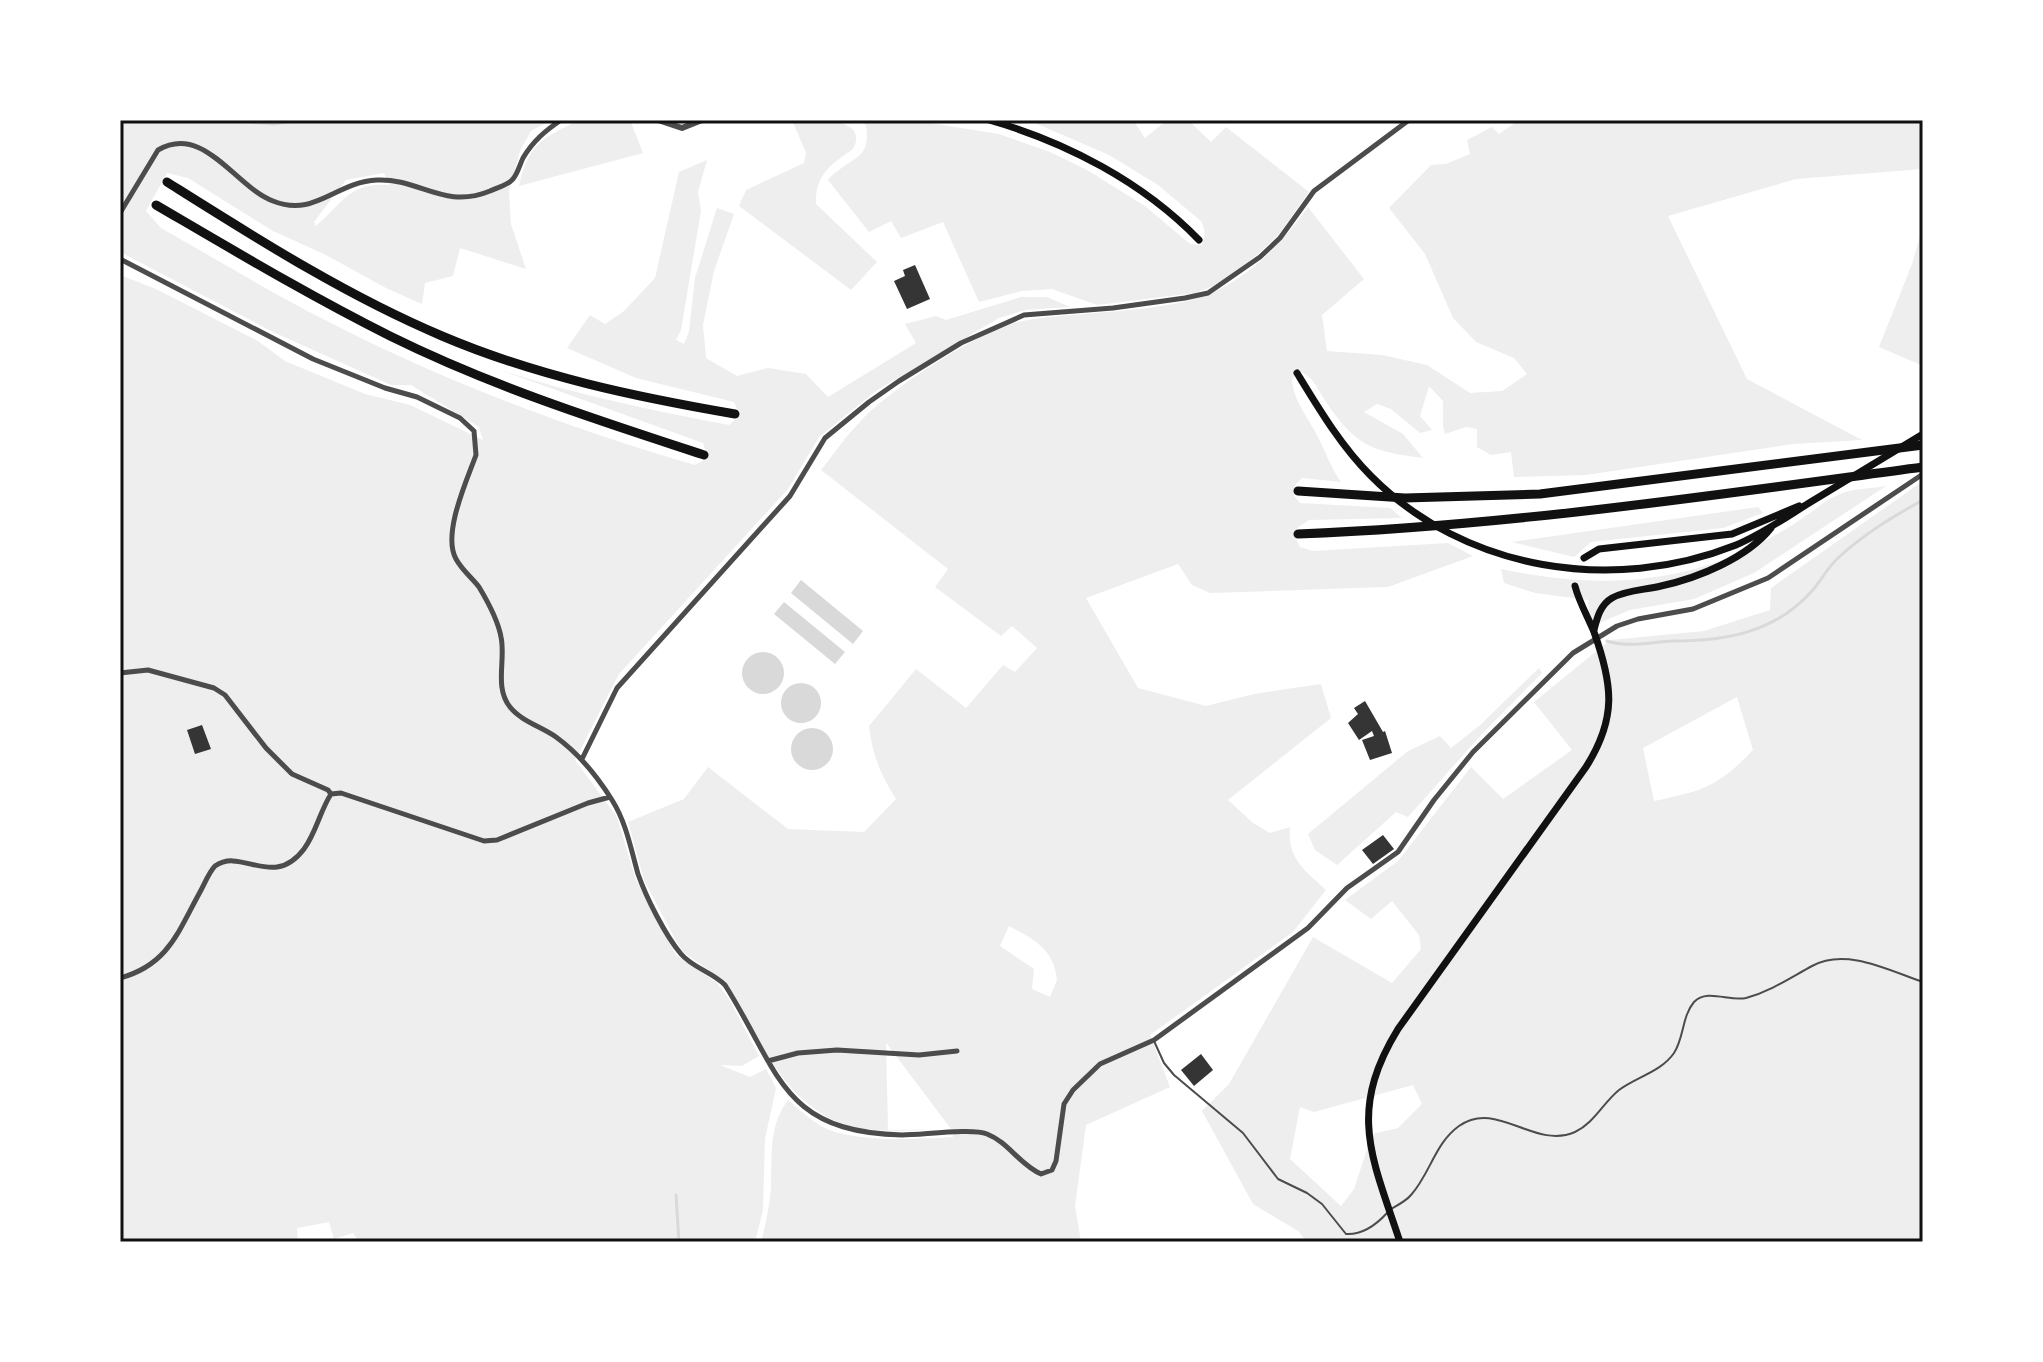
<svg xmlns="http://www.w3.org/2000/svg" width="2043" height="1362" font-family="'Source Sans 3',sans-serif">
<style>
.green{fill:#eee;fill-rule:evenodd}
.water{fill:#d9d9d9}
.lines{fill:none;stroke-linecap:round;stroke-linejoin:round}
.stream{stroke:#d9d9d9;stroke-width:3}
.building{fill:#353535}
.service{stroke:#4c4c4c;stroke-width:2}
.minor{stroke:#4c4c4c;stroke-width:5}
.tertiary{stroke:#4c4c4c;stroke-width:6}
.secondary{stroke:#111;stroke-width:7}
.motorway{stroke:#111;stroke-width:9}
.neatline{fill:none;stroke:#111;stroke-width:3}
</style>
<rect width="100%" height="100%" fill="#fff"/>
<path class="green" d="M120,120H310L311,122L318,120H552L531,131L520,151L509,192L511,224L526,269L460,248L453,276L425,283L422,304L386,288L324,254L273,231L188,178L167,173L146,211L161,228C214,258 267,290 321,318C440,380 566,427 695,465L708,458L703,443L495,368C572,394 649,410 729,425L740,415L734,402L636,378L567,348L590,315L605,324L624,311L655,278L679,172L707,160L698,192L701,211L681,330L676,340L684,344L689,332L695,278L717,208L734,214L714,271L703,325L706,358L737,376L768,368L806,374L828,397L916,343L905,324L936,316L946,320L1021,297H1047L1070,307L1025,310L999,318L876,391L819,437L788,489L619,674L575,760L617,817L636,880L676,955L717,983L729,999L759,1056L742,1066L720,1065L750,1077L766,1069L776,1088L765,1139L763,1210L755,1242H359L353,1233L334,1239L329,1222L297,1228L298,1242H120V275L156,289L258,341L285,361L365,394L410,405L483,440L479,427L411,385H391L273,332L120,252ZM384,173L389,185C349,182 343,203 316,226L314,222L346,180Z
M580,120H630L643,153L519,186C528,143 544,137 580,120Z
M792,120C810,120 871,116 853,149C831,164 815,175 816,204L877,262L851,290L739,206L746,190L804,163L806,153Z
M855,120H911L999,134L1050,152L1087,170L1145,206L1190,244L1202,245L1205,233L1202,222L1158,185L1109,155L1028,120H1133L1145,138L1167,120H1188L1211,142L1226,127L1309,192L1279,234L1258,254L1232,275L1211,287L1195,293L1097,305L1052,289L1022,291L979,302L943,222L901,238L891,221L869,232L828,180C849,156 872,162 866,125Z
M1519,120H1923V169L1796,179L1668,216L1747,379L1862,440L1793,444L1586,475L1514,477L1511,452L1491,455L1477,447V429L1466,427L1445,434L1443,426V401L1429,386L1420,416L1432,430L1420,433L1391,409L1377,404L1364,412L1403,434L1423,458C1369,451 1355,445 1324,399C1316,386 1313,377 1299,371L1292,380C1294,402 1308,417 1318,437C1326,453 1331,468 1341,482L1302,478L1295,485L1294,496L1300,503L1390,508L1402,518L1309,520L1297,528L1296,539L1300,547L1313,551L1448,543L1473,556L1388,587L1210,593L1192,585L1178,564L1086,598L1138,688L1206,706L1254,694L1321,684L1331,718L1228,800L1253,823L1270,833L1290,827C1287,858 1304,870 1326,890L1293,932L1150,1035L1170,1087L1086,1125L1075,1206L1081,1242H761C766,1223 770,1205 771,1185C772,1155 769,1125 788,1100C799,1109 810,1120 823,1127C854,1143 918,1139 953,1137L952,1129C920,1129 887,1134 854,1127C791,1113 759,1043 731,990L723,980L683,952L675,939L644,880L628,822L684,799L708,767L788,829L864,832L896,799C881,776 872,754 869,726L916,669L966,708L1003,665L1015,672L1037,648L1012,626L1001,636L935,587L948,569L821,470C834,454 845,437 859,423C887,391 971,337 1011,324C1038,316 1068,316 1095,313C1125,311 1182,306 1209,294C1250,277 1283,242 1308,207L1364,279L1322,315L1327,351L1382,355L1427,365L1470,393L1502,391L1527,374L1514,358L1476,342L1453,318L1425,254L1389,208L1431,165L1446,164L1470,154L1467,140L1492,127L1499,134ZM1009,926C1034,939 1054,949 1057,980L1050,997L1032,989L1034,969L1000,946ZM886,1044H887L951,1129L888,1130Z
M1923,226V366L1879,347L1912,264Z
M1923,481V1242H1307L1298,1231L1253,1204L1202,1111L1229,1084L1313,937L1392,983L1421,949L1419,935L1392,901L1371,919L1345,900L1398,861L1471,767L1503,799L1572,750L1534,702L1610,640L1704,631L1770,610L1771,588ZM1737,697L1753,750C1718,787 1702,791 1654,801L1643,748ZM1413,1085L1422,1104L1398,1128L1372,1134L1354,1189L1341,1206L1290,1159L1300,1107L1314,1112Z
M1886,486L1754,573L1694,599L1630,610L1590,627L1588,600L1535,593L1504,583L1501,569C1585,587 1670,587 1748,549C1765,541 1782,532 1797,522C1810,514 1823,501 1838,495C1851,488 1872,489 1886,486Z
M1758,507L1763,513L1723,528L1591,542L1574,557L1512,542Z
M1539,668L1542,673L1481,735L1408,817L1396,812L1337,865L1315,850L1308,834L1408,751L1440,736L1451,748L1479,726Z"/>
<path class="water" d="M801,580L863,631L853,644L791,593Z
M784,602L845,652L835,664L774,614Z
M742 673a21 21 0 1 1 42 0a21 21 0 1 1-42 0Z
M781 703a20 20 0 1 1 40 0a20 20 0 1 1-40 0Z
M791 749a21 21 0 1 1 42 0a21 21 0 1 1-42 0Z"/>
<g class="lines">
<path class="stream" d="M250,122L274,124L300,120
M1607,641C1629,648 1650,642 1673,641C1725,641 1774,633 1811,592C1821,581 1827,568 1838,558C1864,534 1892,517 1923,500
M676,1195L679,1242"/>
</g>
<path class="building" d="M915,265L930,299L907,309L894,281L905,276L903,270Z
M1365,701L1383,732L1385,731L1392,753L1370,760L1362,740L1374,736L1372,731L1359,740L1348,723L1358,714L1354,708Z
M202,725L211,749L195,754L187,730Z
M1383,835L1394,849L1373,864L1362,850Z
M1201,1054L1213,1070L1194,1086L1181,1070Z"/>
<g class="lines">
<path class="service" d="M1154,1041L1164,1063L1174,1075L1243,1133L1278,1179L1307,1193L1322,1204L1346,1234C1363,1235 1376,1225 1387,1213
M1391,1209C1398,1205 1406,1201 1411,1195C1430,1174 1435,1143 1459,1126C1497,1099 1534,1150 1575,1132C1594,1123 1603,1103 1619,1090C1636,1077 1661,1072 1674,1053C1684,1038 1682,1016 1694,1002C1707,988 1730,1002 1746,998C1771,991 1790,978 1812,966C1846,947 1890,971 1923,982"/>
<path class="minor" d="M120,213L158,150C204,123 235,187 273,201C315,218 335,182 377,180C419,178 444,210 490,191C496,188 508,185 512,180C517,176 520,164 523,158C533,141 545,131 561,120
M120,259L313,359L385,388L417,397L460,418L474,431L476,455C467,480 442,534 456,559C462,570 472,578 479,587C488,602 498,620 501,637C506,660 494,687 510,707C521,721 542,727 556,737C578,753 597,776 612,800C626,822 631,849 638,874C646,897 665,935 681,954C693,968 712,972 725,985C780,1072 781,1132 902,1135C922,1135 972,1128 987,1134C1008,1142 1020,1165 1041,1174L1052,1170L1056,1161L1064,1104L1073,1090L1100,1064L1154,1040L1308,928L1347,888L1398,852L1434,800L1473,752L1573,653L1617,626L1638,619L1693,609L1768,578L1923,474
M120,673L148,670L214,688L225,695L266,748L292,774L328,790L331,794
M582,759L617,688L790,496L825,438L869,402L899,381L961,343L1024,315L1113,308L1185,298L1208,293L1260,257L1280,238L1314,191L1409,120
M331,794L341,793L484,841L497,840L588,803L610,797
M120,978C168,965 178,932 200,892C204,885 209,872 215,866C242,847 273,890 304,849C316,833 320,811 331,794
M768,1061L798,1053L837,1050L919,1055L957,1051"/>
<path class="tertiary" d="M658,120L682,128L702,120"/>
<path class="secondary" d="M989,120C1066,142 1143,182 1199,240
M1297,373C1319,409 1341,446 1371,476C1465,571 1613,594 1736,545C1762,534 1785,518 1809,503C1847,480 1885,457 1923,434
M1584,558L1599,549L1732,534L1799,506
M1594,630C1597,618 1600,605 1612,598C1626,590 1645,590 1661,586C1698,578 1747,558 1771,528
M1400,1242C1372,1157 1347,1112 1398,1029L1586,767C1617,718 1613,685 1594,632C1588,617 1579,602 1575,586"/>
<path class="motorway" d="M167,182C256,238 345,295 442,336C536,376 636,397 735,414
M156,205C233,250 310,296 390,336C491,386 597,420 704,455
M1298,491L1405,498L1540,494L1923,445
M1298,534C1508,526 1715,495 1923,467"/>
</g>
<rect width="2043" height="1362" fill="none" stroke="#ffffff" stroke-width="244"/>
<rect x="122" y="122" width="1799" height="1118" class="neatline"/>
</svg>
